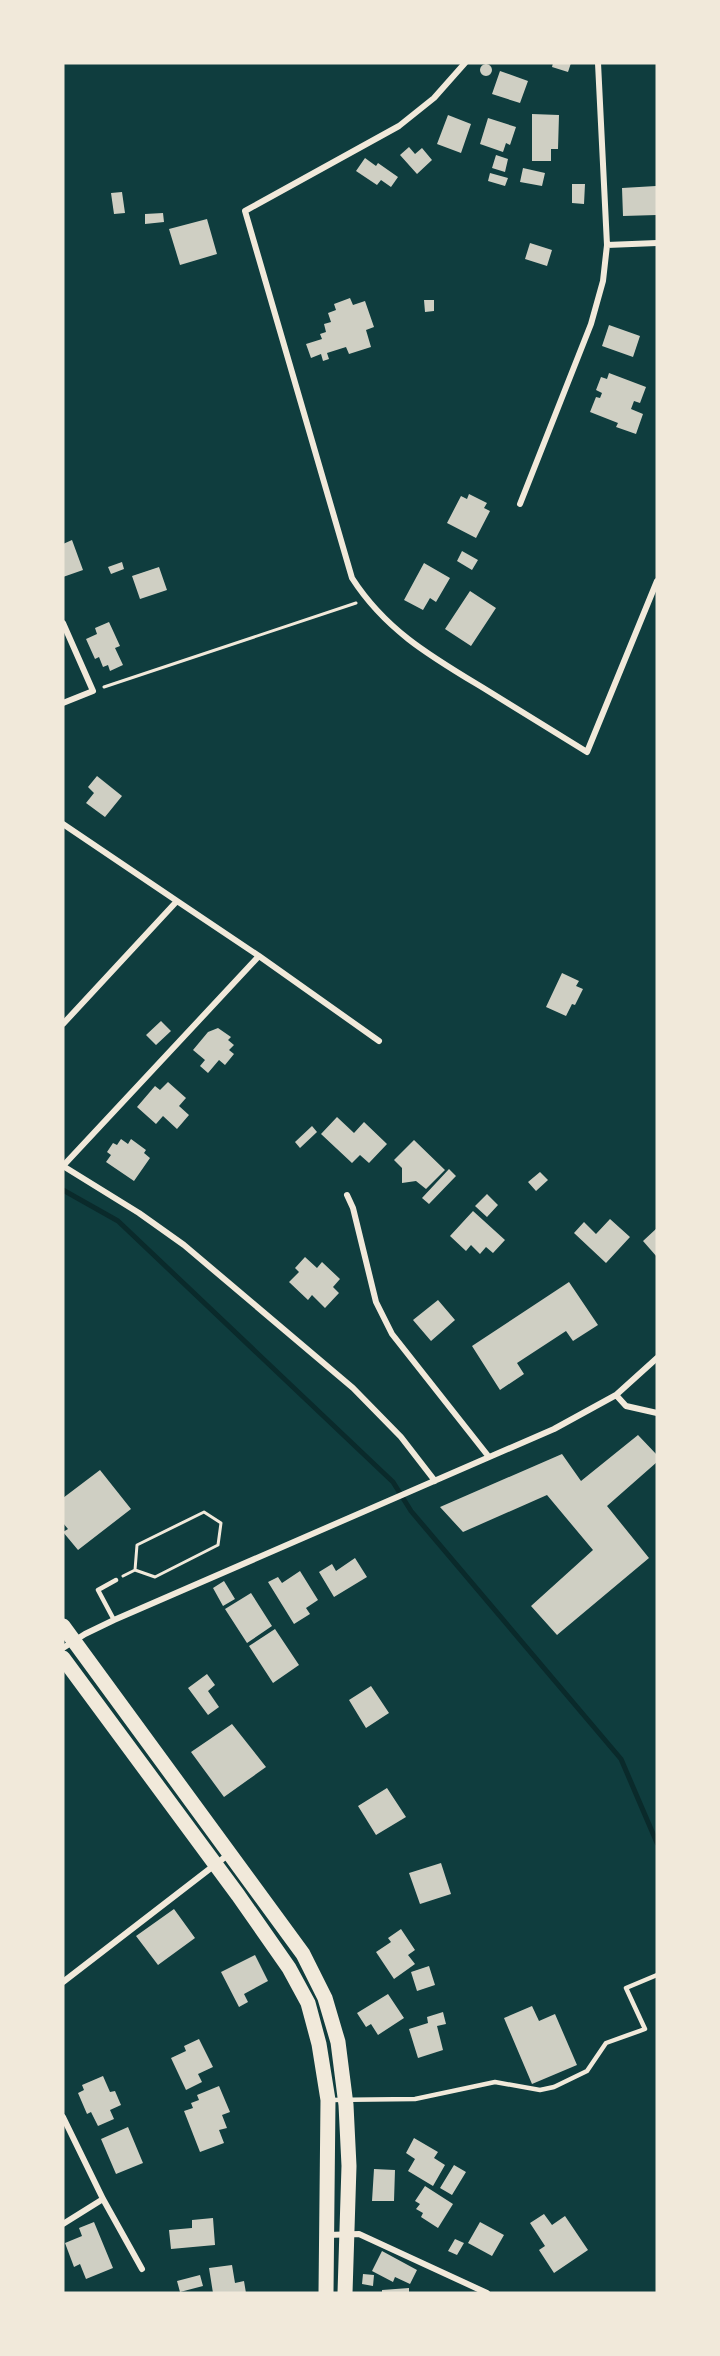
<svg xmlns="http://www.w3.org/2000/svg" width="720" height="2356" font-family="'Source Serif 4',serif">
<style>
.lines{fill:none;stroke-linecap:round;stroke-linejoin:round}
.stream{stroke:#0a2a2b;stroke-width:5}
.building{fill:#cfcfc3}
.path{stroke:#f1e9da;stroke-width:3}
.service{stroke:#f1e9da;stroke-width:4.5}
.minor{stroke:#f1e9da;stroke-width:6}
.primary{stroke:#f1e9da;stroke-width:15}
</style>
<rect width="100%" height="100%" fill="#0f3d3e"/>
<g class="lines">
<path class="stream" d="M63,1190L118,1221L393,1482L411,1511L621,1759L657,1843"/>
</g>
<path class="building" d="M553,63H571L568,72L552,67Z
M480 70a6 6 0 1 1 12 0a6 6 0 1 1-12 0Z
M500,71L528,81L520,103L492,94Z
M532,114L559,115L558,149H551V161H532Z
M448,115L471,124L461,153L437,144Z
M488,118L516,127L510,145L506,143L503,152L480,144Z
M409,147L415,154L422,148L432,160L417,174L400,155Z
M496,155L508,159L505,172L492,168Z
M365,158L376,166L378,163L398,177L391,187L381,180L377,185L356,171Z
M523,168L545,173L542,186L520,182Z
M490,173L508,178L505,186L488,181Z
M572,184H585L584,204L572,203Z
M656,186L657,215L623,216L622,188Z
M122,192L125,213L114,214L111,193Z
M163,213L164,222L145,224V214Z
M207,219L217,254L180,265L169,229Z
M530,243L552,250L547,266L525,259Z
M350,298L353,305L365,301L374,327L366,330L371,347L349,354L346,347L327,353L329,359L323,361L321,354L311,358L306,344L322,339L320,334L326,332L324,324L331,322L328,313L336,310L334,304Z
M424,300H434V311L425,312Z
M609,325L640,336L633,357L602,346Z
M609,373L646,387L640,403L634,401L631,409L643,414L636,434L616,427L618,423L590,412L596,397L600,398L602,393L596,390L601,377L607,379Z
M469,494L487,503L484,508L490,511L476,538L447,523L461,496L467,499Z
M72,540L83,570L63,577V544Z
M462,551L478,560L472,570L457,561Z
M122,562L124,569L111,574L108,567Z
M424,563L450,578L436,602L430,598L423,610L404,600Z
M159,567L167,590L140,599L132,576Z
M470,591L496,608L471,646L445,629Z
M109,622L120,646L115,648L123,665L110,671L108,665L103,667L99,657L95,659L86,639L97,634L95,628Z
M97,776L122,796L105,817L86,803L94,793L88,787Z
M562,973L579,981L576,986L583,989L575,1005L572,1004L566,1016L546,1007Z
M161,1021L171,1031L156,1045L146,1035Z
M218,1028L231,1037L228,1040L234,1045L229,1050L234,1054L225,1065L219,1060L208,1073L200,1066L205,1060L193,1050L208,1032Z
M168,1082L186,1098L179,1106L189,1115L177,1129L163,1116L156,1124L137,1107L155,1086L160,1090Z
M337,1117L354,1133L364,1122L387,1144L369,1163L360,1155L352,1163L321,1134Z
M312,1126L317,1132L300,1148L295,1142Z
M121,1139L128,1144L131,1139L146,1150L144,1153L150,1158L134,1181L106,1162L111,1155L107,1152L113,1143L117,1145Z
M414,1140L445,1170L426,1189L416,1181L402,1183V1168L394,1160Z
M449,1169L456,1176L429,1204L422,1198Z
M540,1172L548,1180L536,1191L528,1182Z
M487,1194L498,1205L487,1217L475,1206Z
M473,1211L505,1240L493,1253L486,1247L480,1254L471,1245L466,1251L450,1236Z
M610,1219L630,1237L606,1263L574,1233L584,1222L596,1234Z
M657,1228V1257L643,1241Z
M305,1257L317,1268L322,1262L340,1279L333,1287L339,1293L325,1308L312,1295L308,1300L289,1282L299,1272L295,1268Z
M569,1282L598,1325L573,1341L566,1331L517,1363L524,1374L500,1390L472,1346Z
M438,1300L455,1320L431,1341L413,1320Z
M638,1435L657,1455V1462L607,1506L649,1558L557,1635L531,1606L593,1550L547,1495L463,1532L440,1507L562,1454L581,1481Z
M100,1470L131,1509L78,1550L63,1532L68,1529L63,1523V1498Z
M355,1558L367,1577L334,1597L319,1572L332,1564L336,1571Z
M300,1571L318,1600L306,1608L310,1614L294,1624L268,1582L278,1577L282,1583Z
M224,1581L235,1599L223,1606L213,1588Z
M251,1593L272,1626L247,1643L225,1609Z
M275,1629L299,1665L273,1683L249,1646Z
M207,1674L215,1685L208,1691L219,1707L208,1715L188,1688Z
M371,1686L389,1713L366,1728L349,1700Z
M232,1724L266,1767L224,1797L191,1752Z
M387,1788L406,1817L376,1835L358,1806Z
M441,1863L451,1894L420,1904L409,1873Z
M174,1909L195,1938L158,1965L136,1936Z
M401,1929L415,1950L408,1955L415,1964L394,1979L376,1952L391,1942L388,1938Z
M255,1955L268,1981L244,1994L248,2002L239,2007L221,1972Z
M429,1966L435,1985L417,1991L411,1972Z
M388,1994L404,2018L378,2035L371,2024L366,2027L357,2013Z
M532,2006L539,2021L555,2014L577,2065L532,2084L504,2018Z
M443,2012L446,2024L437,2026L443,2050L418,2058L409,2029L428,2023L427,2017Z
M199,2039L213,2067L198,2074L202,2082L186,2090L171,2058L186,2051L184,2046Z
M103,2076L110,2092L115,2091L121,2105L110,2110L114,2119L98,2126L91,2112L87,2114L78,2093L84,2090L82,2085Z
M219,2086L230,2112L222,2115L227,2128L219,2130L224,2143L200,2152L184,2111L193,2108L191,2103L199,2100L197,2095Z
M128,2127L143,2163L116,2174L101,2139Z
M414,2138L438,2152L434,2158L445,2165L433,2186L408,2171L415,2159L406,2153Z
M454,2165L466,2172L452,2195L440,2188Z
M374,2169L395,2170L394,2201H372Z
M425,2186L453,2204L438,2228L421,2217L423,2213L416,2209L420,2204L415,2201Z
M544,2214L552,2225L565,2216L588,2250L554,2273L539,2250L545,2246L530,2223Z
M213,2218L215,2245L171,2249L169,2230L192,2228V2220Z
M94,2222L113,2268L86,2279L80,2264L74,2267L65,2243L82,2236L79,2228Z
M480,2222L504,2235L492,2256L468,2243Z
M455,2239L464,2243L457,2255L448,2251Z
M382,2251L417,2270L410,2284L395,2277L393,2282L372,2271Z
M232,2265L235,2283L244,2281L246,2293H213L209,2268Z
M363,2274L374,2275L373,2286L362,2284Z
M200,2275L203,2286L180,2292L177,2281Z
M409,2288V2293H382V2290Z"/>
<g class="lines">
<path class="path" d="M104,687L356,603
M123,1576L135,1570L155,1577L218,1545L221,1523L204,1512L137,1545L135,1570"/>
<path class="service" d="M114,1620L98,1590L116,1580
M330,2100L415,2099L495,2082L540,2090L554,2087L587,2071L606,2043L645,2029L626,1988L657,1975"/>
<path class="minor" d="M465,63L434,98L399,126L245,211L352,578C386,631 432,657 485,689C519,710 553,731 587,752L657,581
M607,245L657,243
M520,504L591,324L603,281L607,245L598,63
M63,623L93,691L63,703
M63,824L177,901L63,1024
M177,901L259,956L379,1041
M259,956L63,1166L139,1213L184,1245L353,1388L401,1437L435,1481
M347,1195L353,1208L376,1302L392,1334L489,1457
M616,1395L626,1406L657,1413
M63,1648L85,1634L114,1620L554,1429L616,1395L657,1358
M63,1982L229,1854
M63,2117L103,2199L142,2269
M63,2224L103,2199
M327,2235L359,2234L487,2293"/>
<path class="primary" d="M63,1626L303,1954L325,1998L338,2042L346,2105L349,2166L345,2293
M63,1658L238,1895L289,1968L308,2003L319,2044L328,2100L326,2293"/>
</g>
<rect width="720" height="2356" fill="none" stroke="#f1e9da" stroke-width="129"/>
</svg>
